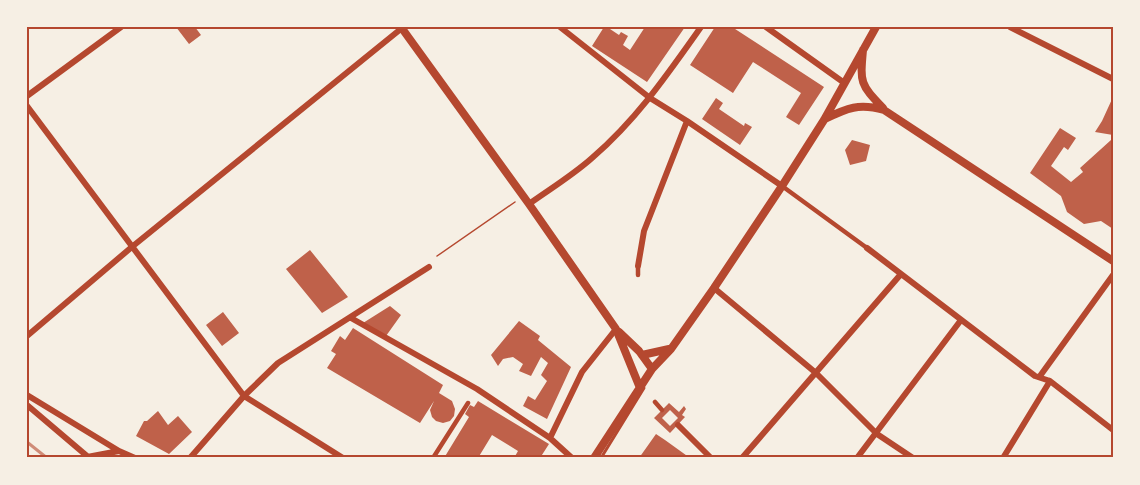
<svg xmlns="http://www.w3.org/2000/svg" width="1140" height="485" font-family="'Open Sans',sans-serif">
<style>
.building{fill:#bf614a;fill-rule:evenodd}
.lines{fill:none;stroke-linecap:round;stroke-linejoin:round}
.path{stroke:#b5482f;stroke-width:1.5}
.service{stroke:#b5482f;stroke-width:3}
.pedestrian{stroke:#b5482f;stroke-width:4.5}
.minor{stroke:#b5482f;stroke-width:6}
.tertiary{stroke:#b5482f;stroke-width:8}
.rail{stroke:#cf8b77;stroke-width:3}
.neatline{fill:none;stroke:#b5482f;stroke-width:2}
</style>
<rect width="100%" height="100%" fill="#f6efe4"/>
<path class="building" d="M176,27H195L201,35L189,44Z
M604,27H607L619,35L621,32L628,36L623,45L630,50L645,27H685L647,82L592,46Z
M715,27H732L824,87L799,125L786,117L801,93L753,62L733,93L690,65Z
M1113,97V135L1095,132L1102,121Z
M716,98L723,103L719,109L744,126L745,123L752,127L740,145L702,119Z
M1060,128L1076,138L1068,150L1064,147L1051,166L1071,182L1083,172L1080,168L1111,140L1113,142V229L1101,221L1084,224L1067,212L1061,196L1030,173Z
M852,140L870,145L866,161L850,165L845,150Z
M310,250L348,297L322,313L286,269Z
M390,306L401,315L386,336L363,323Z
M223,312L239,333L222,346L206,325Z
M519,321L540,336L538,340L571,367L547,419L523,406L528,396L535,400L547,381L541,375L548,363L541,357L531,376L519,371L523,364L513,357L503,359L498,366L491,355Z
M353,328L443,385L439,393L452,401L455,409L454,416L450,421L443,423L436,421L432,417L430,410L434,401L420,423L327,368L336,354L331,351L340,336L345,340Z
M478,401L549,444L540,458H514L518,451L492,435L478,458H444L469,417L465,414L470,405L474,407Z
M669,403L679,412L684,406L686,409L682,415L685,417L670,433L654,418ZM670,410L678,418L670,426L662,418Z
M158,411L168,425L178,416L192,432L169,454L136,436L144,421H147Z
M656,434L665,440L690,458H639Z"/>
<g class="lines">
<path class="path" d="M437,256L515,202"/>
<path class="service" d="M601,458L644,388"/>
<path class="pedestrian" d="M782,186L867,248
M638,275V266
M655,402L662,410
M433,458L468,403"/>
<path class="minor" d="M560,27L650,98L687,121L782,186
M766,27L843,82
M1010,27L1113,79
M27,96L121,27
M27,106L244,396L343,458
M529,204C550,189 573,175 592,158C637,119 667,75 701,27
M867,248L1035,376L1050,381L1113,430
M638,266L644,231L687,121
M714,288L816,373L877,434L913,458
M351,318L477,389L550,438L572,458
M27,336L133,246L402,28
M1040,376L1113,275
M27,395L119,451
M27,405L87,456
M678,425L711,458
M550,438L582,372L616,329
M82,458L119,451L135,458
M190,458L244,396L278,363L429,267
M742,458L901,274
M857,458L961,320
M1003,458L1050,381"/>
<path class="tertiary" d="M401,27L529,204L616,329L640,388
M863,50C860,83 860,84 883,108
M825,119C847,108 859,103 884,110L1113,261
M619,332L639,351L652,369
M642,355L669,349
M594,458L652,369L671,349L714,288L782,186L824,120L876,27"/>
<path class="rail" d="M27,442L47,458"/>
</g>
<rect width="1140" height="485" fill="none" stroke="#f6efe4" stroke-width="57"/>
<rect x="28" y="28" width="1084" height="428" class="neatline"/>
</svg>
